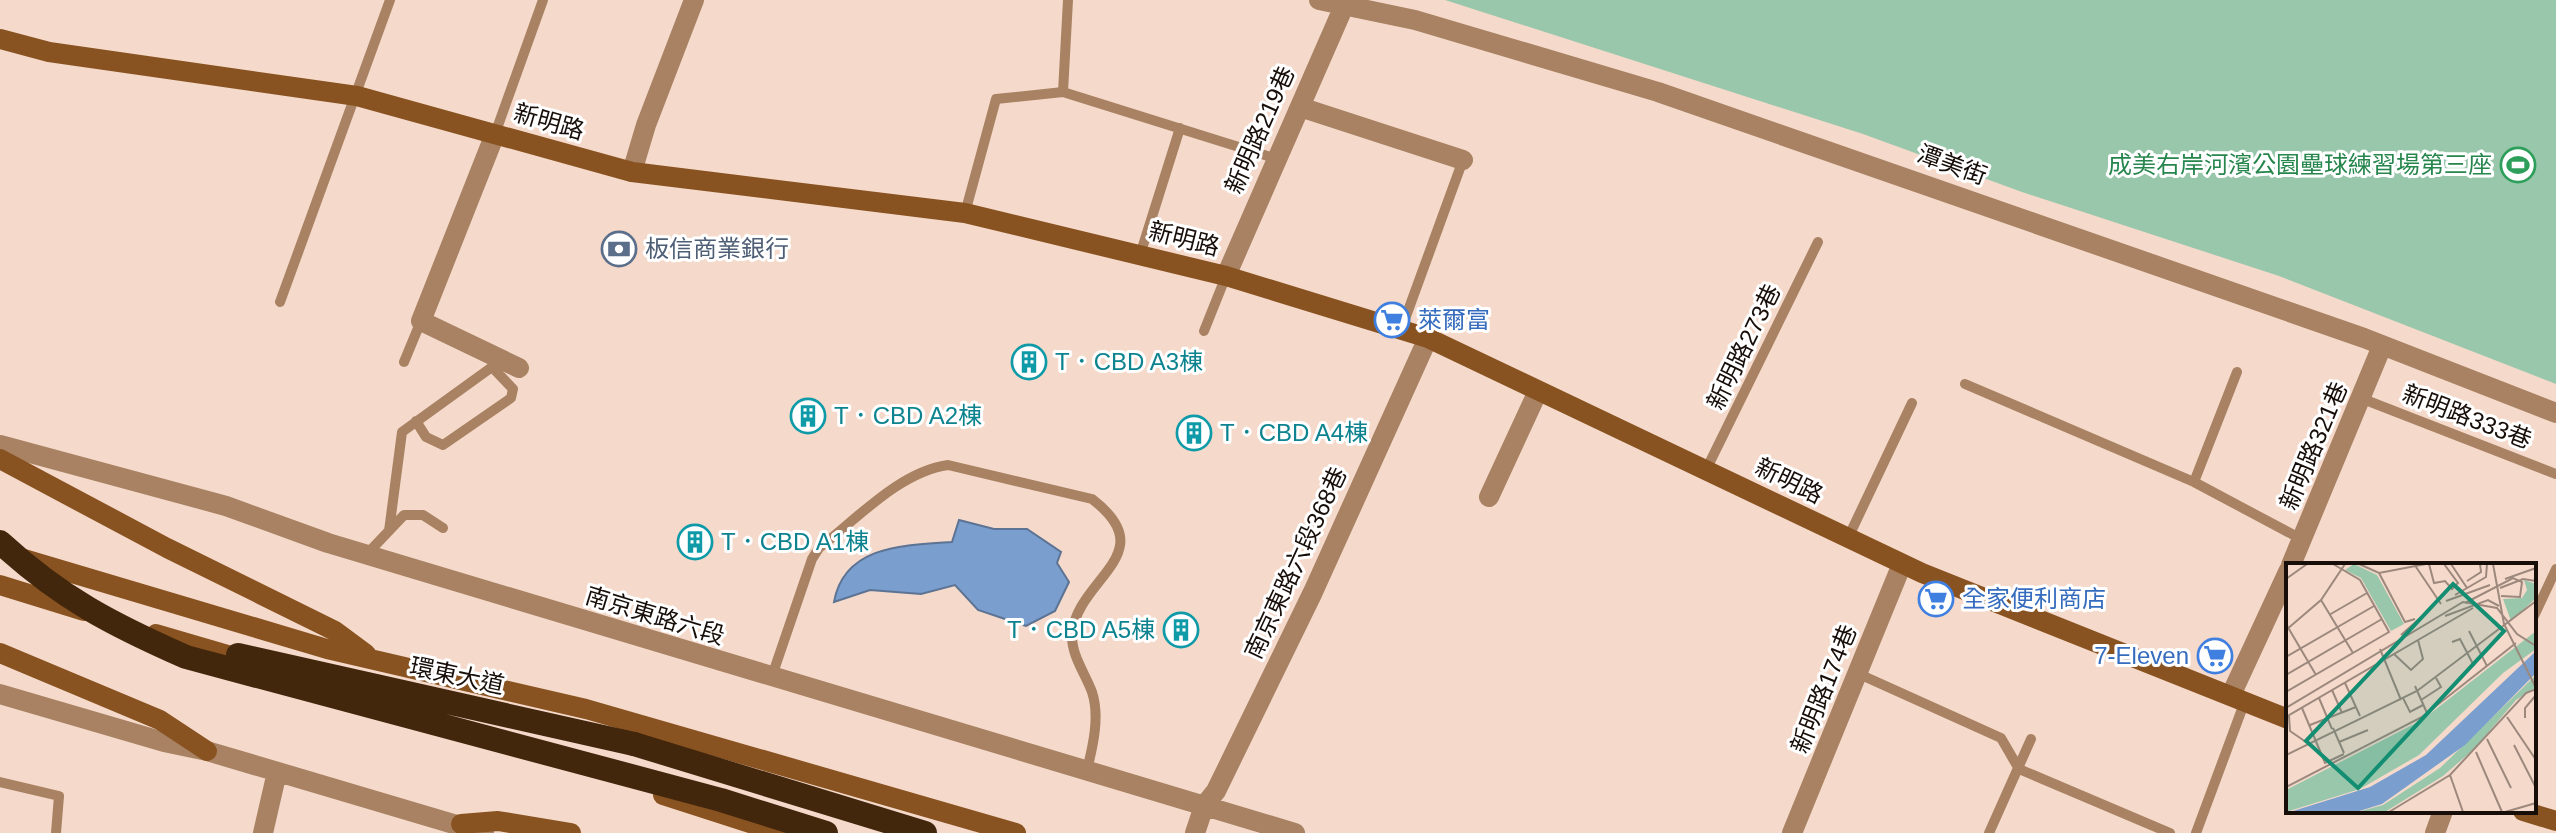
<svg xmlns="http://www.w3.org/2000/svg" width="2556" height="833" font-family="Helvetica,'Noto Sans TC',sans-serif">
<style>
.green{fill:#99c7ab}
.water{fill:#7a9ece;stroke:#5c7393;stroke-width:2}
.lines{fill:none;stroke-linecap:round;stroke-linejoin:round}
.lane{stroke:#a88263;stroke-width:10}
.street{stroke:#a88263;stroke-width:20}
.secondary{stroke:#895321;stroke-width:20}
.highway{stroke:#43270d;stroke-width:24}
.highway-bridge{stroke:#43270d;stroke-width:24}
.labels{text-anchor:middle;stroke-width:6;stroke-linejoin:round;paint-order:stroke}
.street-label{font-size:24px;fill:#170e09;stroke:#fff}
.leisure-label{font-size:24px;fill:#27864d;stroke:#fff;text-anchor:end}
.service-label{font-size:24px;fill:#4e5e75;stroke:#fff;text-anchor:start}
.shop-label{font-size:24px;fill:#366cbe;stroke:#fff;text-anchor:start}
.culture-label{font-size:24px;fill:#0d838f;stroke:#fff;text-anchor:start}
.inset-road{fill:none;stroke:#9c887d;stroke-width:2}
.view{fill:#138e72;fill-opacity:0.15;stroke:#138e72;stroke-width:4}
.inset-edge{fill:none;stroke:#170e09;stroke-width:4}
</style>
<rect width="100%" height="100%" fill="#f5dacb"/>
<path class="green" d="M1445,0H2556V384L2279,276L2022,192L1863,134Z"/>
<path class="water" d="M959,520L994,529H1027L1061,552L1057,563L1069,582L1055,611L1026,626L978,610L955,585L921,594L870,590L834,602C844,545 905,545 952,542Z"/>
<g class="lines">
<path class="lane" d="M1063,92L1068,0
M495,134L543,0
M965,213L996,99L1063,92L1274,158
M1140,255L1180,128
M280,302L390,0
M1401,330L1463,160
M1204,331L1226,276
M404,362L421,321
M1965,384L2194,482L2303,540
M2363,399L2556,474
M1706,470L1818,242
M2194,482L2237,372
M389,531L402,432L492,367L513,389L511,398L443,445L426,437L416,421
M1848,538L1912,403
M366,555L404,515H423L443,528
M2534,616L2556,569
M1859,674L2001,738L2019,769
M772,676L812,559L819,548C857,519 899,472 948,465L1092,499C1164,554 1077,578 1072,634C1071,655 1085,673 1092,692C1100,716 1093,746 1087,770
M2019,769L2170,833
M0,782L59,796L56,833
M1989,833L2031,739
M2196,833L2245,701"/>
<path class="street" d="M1319,0L1415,20L1658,92L2364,338L2556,413
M1300,107L1463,160
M495,134L421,321L519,368
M632,172L646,125L694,0
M1226,276L1344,6
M0,445L226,506L328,543L1295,833
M1489,497L1538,391
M2291,565L2382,346
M0,694L164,742L207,751L484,833
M2231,695L2288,572
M263,833L277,772
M1195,833L1204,806L1216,791L1313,592L1428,338
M1792,833L1902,564
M2435,833L2443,811"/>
<path class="secondary" d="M0,39L49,52L357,96L632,172L965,213L1226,276L1428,338L1922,573L2288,719
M0,459L167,548L335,631L366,654
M21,558L327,649L586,709L1016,833
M0,585L84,611
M156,634L252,662
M0,653L160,720L207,751
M663,795L781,833
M2523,811L2556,821
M461,824L498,821L571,833"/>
<path class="highway" d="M634,744L925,833"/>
<path class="highway-bridge" d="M0,542C61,598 111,624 186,657L721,800L826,833
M238,655L634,744"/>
</g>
<defs>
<g id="stadium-ring" transform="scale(1.8)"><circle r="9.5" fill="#fff" stroke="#2e9e5b" stroke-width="1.5"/><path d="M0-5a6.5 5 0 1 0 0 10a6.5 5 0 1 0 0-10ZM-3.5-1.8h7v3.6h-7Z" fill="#2e9e5b"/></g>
<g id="bank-ring" transform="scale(1.8)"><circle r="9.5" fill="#fff" stroke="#5c6f8a" stroke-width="1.5"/><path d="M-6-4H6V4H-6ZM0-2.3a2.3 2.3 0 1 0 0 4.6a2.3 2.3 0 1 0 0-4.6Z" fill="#5c6f8a"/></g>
<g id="supermarket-ring" transform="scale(1.8)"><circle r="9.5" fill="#fff" stroke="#3f7fe0" stroke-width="1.5"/><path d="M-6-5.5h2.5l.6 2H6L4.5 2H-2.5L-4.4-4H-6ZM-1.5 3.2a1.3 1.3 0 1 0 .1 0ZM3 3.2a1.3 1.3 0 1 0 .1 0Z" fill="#3f7fe0"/></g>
<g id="building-ring" transform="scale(1.8)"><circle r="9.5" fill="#fff" stroke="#0f9aa8" stroke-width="1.5"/><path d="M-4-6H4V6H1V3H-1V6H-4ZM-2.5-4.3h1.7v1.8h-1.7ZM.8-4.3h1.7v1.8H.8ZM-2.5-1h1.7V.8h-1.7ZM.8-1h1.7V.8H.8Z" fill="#0f9aa8"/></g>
</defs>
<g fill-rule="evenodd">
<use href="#stadium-ring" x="2518" y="165"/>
<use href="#bank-ring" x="619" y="249"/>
<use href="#supermarket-ring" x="1392" y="320"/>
<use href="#building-ring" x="1029" y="362"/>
<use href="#building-ring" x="808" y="416"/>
<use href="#building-ring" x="1194" y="433"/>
<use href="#building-ring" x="695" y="542"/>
<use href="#supermarket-ring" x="1936" y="599"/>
<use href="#building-ring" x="1181" y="630"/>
<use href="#supermarket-ring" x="2215" y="656"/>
</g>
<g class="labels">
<g class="street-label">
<text transform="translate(549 122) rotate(16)" y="8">新明路</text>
<text transform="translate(1260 130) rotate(-66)" y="8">新明路219巷</text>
<text transform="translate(1952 165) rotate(20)" y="8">潭美街</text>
<text transform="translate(1184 239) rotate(14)" y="8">新明路</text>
<text transform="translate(1744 347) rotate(-64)" y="8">新明路273巷</text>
<text transform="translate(2467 417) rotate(21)" y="8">新明路333巷</text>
<text transform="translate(2314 446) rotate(-67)" y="8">新明路321巷</text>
<text transform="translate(1789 481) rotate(26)" y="8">新明路</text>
<text transform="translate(1296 563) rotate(-65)" y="8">南京東路六段368巷</text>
<text transform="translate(655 616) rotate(17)" y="8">南京東路六段</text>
<text transform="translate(457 676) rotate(12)" y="8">環東大道</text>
<text transform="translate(1824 689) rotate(-68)" y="8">新明路174巷</text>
</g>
<g class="leisure-label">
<text x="2492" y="173">成美右岸河濱公園壘球練習場第三座</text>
</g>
<g class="service-label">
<text x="645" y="257">板信商業銀行</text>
</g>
<g class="shop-label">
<text x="1418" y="328">萊爾富</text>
<text x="1962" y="607">全家便利商店</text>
<text x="2189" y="664" text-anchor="end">7-Eleven</text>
</g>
<g class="culture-label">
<text x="1055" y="370">T．CBD A3棟</text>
<text x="834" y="424">T．CBD A2棟</text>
<text x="1220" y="441">T．CBD A4棟</text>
<text x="721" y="550">T．CBD A1棟</text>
<text x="1155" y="638" text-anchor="end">T．CBD A5棟</text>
</g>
</g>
<g transform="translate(2286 563)">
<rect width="250" height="250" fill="#f5dacb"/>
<path d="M68,1L91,12L118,61L105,68L75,15L59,7ZM238,17L250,21V35L225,58L217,36L236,35L241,27ZM250,68V86L217,110L133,192L74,226L0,249V227L136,157ZM250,112V124L230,137L188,186L157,213L99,249H71L97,242L154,205Z" fill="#99c7ab"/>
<path d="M250,88V110L179,182L96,241L70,249H4L84,224L140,192Z" fill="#7a9ece"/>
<path class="inset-road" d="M73,1L93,10L140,1M128,1L155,41M143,1L148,20L159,18L166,26L172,20L158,1M165,1L181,25M207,1L218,61L250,125M93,10L119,59L129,56M0,16L21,1M219,16L250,5M181,18L195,9L194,1M214,25L237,16L250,18M169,32L200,14L201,1M35,37L67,90M160,38L204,22M179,40L227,15L236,19L234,34L215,33M43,52L81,30M159,53L202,37L213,43M0,61L30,112M0,67L35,37L59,1M183,68L201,103M115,72L141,49M166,79L174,76L188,103M94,86L115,137M108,91L125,107L137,96L132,77M0,94L88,43M0,112L96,56M59,120L74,153M129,123L141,150M46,127L56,150M0,129L103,69L74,17L47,1M33,135L46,166M117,135L124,149L137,142M135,137L155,124L150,115M0,145L177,39L211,45L231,71L250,83M16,145L39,200L58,191M3,153L4,168L20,179M0,154L187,45M221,154L250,197M239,155V145L250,132M24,162L70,144M47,165L58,190M201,176L225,225M53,179L82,167M228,182L250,225M190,189L216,249M0,192L131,128L250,38M164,212L177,249M0,224L136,154L230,80M103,249L164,212L240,130L250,126M219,249L250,240"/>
<path class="view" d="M167,21L218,68L72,225L20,178Z"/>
<rect width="250" height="250" class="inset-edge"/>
</g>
</svg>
